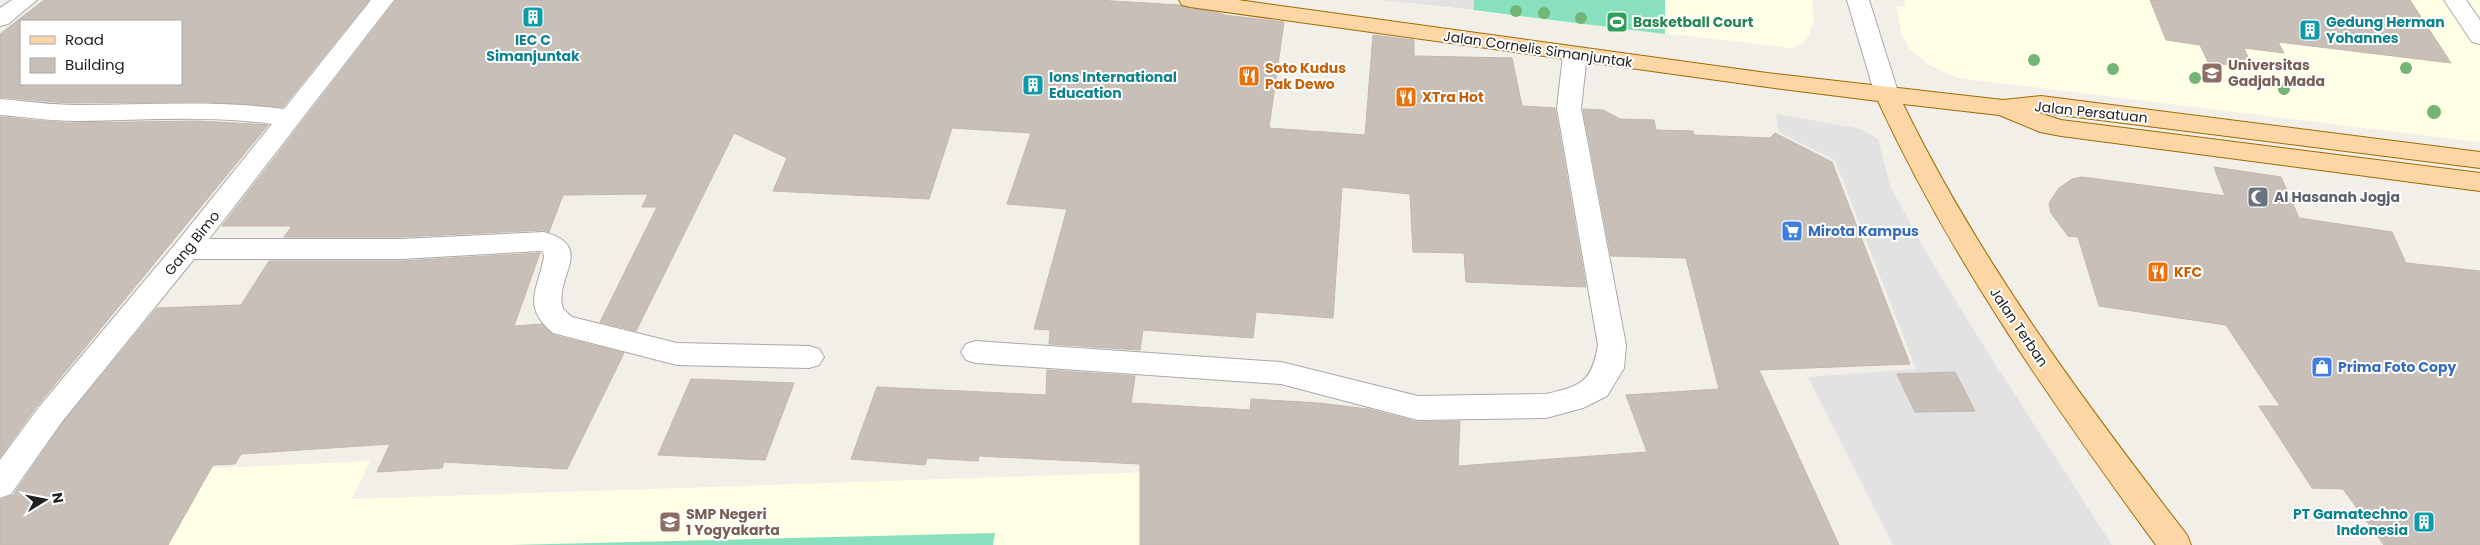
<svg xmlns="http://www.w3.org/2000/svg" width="2480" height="545" font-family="Poppins,sans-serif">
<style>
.education{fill:#ffffe5}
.pitch{fill:#88e0be}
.parking{fill:#e2e2e2}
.building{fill:#c7bfb8;stroke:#c4b6ab;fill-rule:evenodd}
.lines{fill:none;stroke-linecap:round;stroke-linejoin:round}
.minor-casing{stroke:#a9a9a9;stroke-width:2}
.major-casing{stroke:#a06b00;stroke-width:2}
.minor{fill:#fff;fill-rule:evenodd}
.major{fill:#fcd6a4;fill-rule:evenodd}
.tree{fill:#74b475}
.labels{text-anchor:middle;stroke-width:4;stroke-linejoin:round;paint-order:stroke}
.leisure-label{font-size:14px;font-weight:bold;fill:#27864d;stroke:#fff;text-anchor:start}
.culture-label{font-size:14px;font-weight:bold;fill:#0d838f;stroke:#fff;text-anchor:start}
.street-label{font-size:14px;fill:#222;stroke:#fff}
.education-label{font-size:14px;font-weight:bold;fill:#785e54;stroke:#fff;text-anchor:start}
.food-label{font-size:14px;font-weight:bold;fill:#c56008;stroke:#fff;text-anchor:start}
.worship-label{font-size:14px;font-weight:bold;fill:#5b616d;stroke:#fff;text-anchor:start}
.shop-label{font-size:14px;font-weight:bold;fill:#366cbe;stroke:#fff;text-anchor:start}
</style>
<rect width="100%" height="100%" fill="#f2efe9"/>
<path class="education" d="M1381,0H1812L1814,21L1808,37L1803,43L1791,48Z
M1904,0H2480V142L1958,78L1929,65L1909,48L1902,35L1896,6L1905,7Z
M370,461L352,499L1334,466L1342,545H0V492L122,488L133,472Z"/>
<path class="pitch" d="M1474,0H1665V34L1473,10Z
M995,533L993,545H511Z"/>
<path class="parking" d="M1381,0H1474L1473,10Z
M1776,114L1861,129L1878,139L1890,186L1930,259L1990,356L2112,545H1893L1808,377L1916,369L1835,160L1779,132Z"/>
<path class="building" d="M44,0H369L283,107L206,102L67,103L0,97V34ZM21,21H181V84H21Z
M396,0H1096L1180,5L1223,14V15L1284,22L1269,128L1365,135L1373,35L1414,40V56L1512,58L1522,106L1555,108L1586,287L1466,282L1464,253L1413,252L1410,194L1342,187L1333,318L1256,312L1253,338L1143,330L1140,350L1049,344L1050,330L1034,329L1067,209L1007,204L1031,133L952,128L929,199L773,191L787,158L734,133L636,331L600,322L657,207H642L648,194L563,195L549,232L544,230L401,237H284L292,226H222Z
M2150,0H2410L2451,63L2278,42L2284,53L2244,48L2253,68L2208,62L2200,45L2166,40Z
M1583,109L1603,110L1620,119L1654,120L1656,130L1693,131L1694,135L1770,138L1775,133L1832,162L1910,364L1759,370L1839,545H1140V464L979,456L978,461L927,458L925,465L851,459L877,387L1046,395L1047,370L1135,376L1131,403L1250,410L1251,399L1319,403L1368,409L1418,422L1460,421L1458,466L1647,452L1626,395L1719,389L1686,258L1611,256Z
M0,117L67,123L199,121L268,125L37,406L0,457Z
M2214,167L2281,177L2299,218L2392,232L2406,263L2480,271V545H2384L2343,489L2312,488L2259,406H2280L2226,325L2099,306L2078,237L2068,236L2051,213L2049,203L2059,188L2072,179L2082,177L2225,196Z
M540,253L514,326L542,324L553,335L624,353L567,469L444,462L442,468L377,472L390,444L241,454L235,464L213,465L168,545H0V500L13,495L62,424L157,308L241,305L269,261H401Z
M1955,372L1975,411L1915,412L1897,374Z
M691,379L794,383L765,460L658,455Z"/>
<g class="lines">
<g class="minor-casing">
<path id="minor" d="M12,0H37L8,24L0,26V8Z
M371,0H394L209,239H401L544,232C597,247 553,277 563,309L572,317L677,343L809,346L819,349L824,357L819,365L809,368L677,365L553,333C521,306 538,290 544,257L543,252L540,251L401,259H194L61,423L11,494L0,498V460L39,407L177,242L272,124C208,115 142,120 77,121C51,121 25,117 0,115V99C25,101 51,105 77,105C146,105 215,100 284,109Z
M1847,0H1869L1899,95L1895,100L1887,103L1879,100L1875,95Z
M2444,0H2466L2480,20V44L2472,42Z
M1575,48L1583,50L1587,55L1581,108L1626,345L1624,368L1607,396L1583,408L1546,418L1418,420L1281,384L976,363L966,360L961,352L966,344L976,341L1281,362L1418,396L1546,394C1581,386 1592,382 1598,345L1557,108L1563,55L1567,50Z"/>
</g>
<g class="major-casing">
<path id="major" d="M1179,0H1238L1767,73L2003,100L2041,96L2480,152V168L2036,112L2061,120L2480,173V191L2061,136L2040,132L1999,115L1903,104C1979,260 2081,398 2187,535L2191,545H2156C2052,403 1952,261 1878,101L1767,87L1190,7L1182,5Z"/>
</g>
<use href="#minor" class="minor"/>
<use href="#major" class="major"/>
</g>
<g class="tree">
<circle cx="1516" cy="11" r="6"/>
<circle cx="1544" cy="13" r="6"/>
<circle cx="1581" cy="18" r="6"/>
<circle cx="1614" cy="21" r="6"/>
<circle cx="2034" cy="60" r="6"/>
<circle cx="2406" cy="68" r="6"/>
<circle cx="2113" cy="69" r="6"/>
<circle cx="2195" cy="78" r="6"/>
<circle cx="2284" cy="89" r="6"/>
<circle cx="2434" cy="112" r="7"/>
</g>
<defs>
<g id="building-square" transform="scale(1.125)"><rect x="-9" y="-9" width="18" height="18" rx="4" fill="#0f9aa8" stroke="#fff"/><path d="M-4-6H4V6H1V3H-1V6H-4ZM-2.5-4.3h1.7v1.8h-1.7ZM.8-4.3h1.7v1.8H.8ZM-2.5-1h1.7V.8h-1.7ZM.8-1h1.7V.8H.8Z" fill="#fff"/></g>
<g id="stadium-square" transform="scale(1.125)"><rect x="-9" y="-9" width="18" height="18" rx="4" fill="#2e9e5b" stroke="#fff"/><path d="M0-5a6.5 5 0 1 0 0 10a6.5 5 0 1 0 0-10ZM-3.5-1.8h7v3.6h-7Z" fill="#fff"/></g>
<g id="university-square" transform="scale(1.125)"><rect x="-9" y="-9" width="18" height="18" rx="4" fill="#8d6e63" stroke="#fff"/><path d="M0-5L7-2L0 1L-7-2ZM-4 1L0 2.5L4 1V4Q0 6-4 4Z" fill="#fff"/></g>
<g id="restaurant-square" transform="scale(1.125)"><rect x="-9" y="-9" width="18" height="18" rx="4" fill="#e8710a" stroke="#fff"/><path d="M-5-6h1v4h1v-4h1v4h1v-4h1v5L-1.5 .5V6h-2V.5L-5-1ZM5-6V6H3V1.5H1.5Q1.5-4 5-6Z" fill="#fff"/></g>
<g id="mosque-square" transform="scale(1.125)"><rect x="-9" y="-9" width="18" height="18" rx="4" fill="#6b7280" stroke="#fff"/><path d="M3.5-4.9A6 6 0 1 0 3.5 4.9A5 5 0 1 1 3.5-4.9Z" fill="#fff"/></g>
<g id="supermarket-square" transform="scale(1.125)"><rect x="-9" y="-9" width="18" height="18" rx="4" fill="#3f7fe0" stroke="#fff"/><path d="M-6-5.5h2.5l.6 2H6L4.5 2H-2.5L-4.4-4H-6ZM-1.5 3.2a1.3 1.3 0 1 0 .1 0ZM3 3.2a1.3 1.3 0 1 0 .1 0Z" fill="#fff"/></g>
<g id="shop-square" transform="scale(1.125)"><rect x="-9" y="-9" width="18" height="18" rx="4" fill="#3f7fe0" stroke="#fff"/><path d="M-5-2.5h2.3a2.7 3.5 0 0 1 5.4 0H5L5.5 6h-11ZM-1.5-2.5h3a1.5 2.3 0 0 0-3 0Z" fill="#fff"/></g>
<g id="school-square" transform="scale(1.125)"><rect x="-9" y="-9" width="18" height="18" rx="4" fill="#8d6e63" stroke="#fff"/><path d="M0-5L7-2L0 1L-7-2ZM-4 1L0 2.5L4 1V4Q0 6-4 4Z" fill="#fff"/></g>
</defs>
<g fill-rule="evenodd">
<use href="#building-square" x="533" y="17"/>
<use href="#stadium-square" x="1617" y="22"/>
<use href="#building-square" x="2310" y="30"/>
<use href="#university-square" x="2212" y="73"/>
<use href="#restaurant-square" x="1249" y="76"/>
<use href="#building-square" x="1033" y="85"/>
<use href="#restaurant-square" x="1406" y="97"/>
<use href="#mosque-square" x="2258" y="197"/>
<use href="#supermarket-square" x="1792" y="231"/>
<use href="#restaurant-square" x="2158" y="272"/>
<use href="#shop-square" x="2322" y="367"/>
<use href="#school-square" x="670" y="522"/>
<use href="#building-square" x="2424" y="522"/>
</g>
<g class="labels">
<g class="leisure-label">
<text x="1633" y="27">Basketball Court</text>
</g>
<g class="culture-label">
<text x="2326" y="27">Gedung Herman<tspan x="2326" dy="16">Yohannes</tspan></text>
<text x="533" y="45" text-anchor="middle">IEC C<tspan x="533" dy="16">Simanjuntak</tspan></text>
<text x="1049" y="82">Ions International<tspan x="1049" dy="16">Education</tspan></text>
<text x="2408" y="519" text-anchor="end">PT Gamatechno<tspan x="2408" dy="16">Indonesia</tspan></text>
</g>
<g class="street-label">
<text transform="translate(1538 49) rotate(8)" y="5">Jalan Cornelis Simanjuntak</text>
<text transform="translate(2091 112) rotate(6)" y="5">Jalan Persatuan</text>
<text transform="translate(192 243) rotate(-51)" y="5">Gang Bimo</text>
<text transform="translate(2019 327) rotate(56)" y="5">Jalan Terban</text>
</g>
<g class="education-label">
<text x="2228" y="70">Universitas<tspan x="2228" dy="16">Gadjah Mada</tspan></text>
<text x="686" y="519">SMP Negeri<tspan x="686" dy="16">1 Yogyakarta</tspan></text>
</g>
<g class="food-label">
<text x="1265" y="73">Soto Kudus<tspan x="1265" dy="16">Pak Dewo</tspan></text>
<text x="1422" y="102">XTra Hot</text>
<text x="2174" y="277">KFC</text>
</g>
<g class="worship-label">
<text x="2274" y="202">Al Hasanah Jogja</text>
</g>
<g class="shop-label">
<text x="1808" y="236">Mirota Kampus</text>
<text x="2338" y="372">Prima Foto Copy</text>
</g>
</g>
<rect x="20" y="20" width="162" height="65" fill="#ffffff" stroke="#a7a7a7"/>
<rect x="30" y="36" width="25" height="8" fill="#fcd6a4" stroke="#a7a7a7"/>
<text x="65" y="45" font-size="15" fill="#222222">Road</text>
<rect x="30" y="58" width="25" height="15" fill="#c7bfb8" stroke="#a7a7a7"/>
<text x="65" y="70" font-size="15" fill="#222222">Building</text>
<g transform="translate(45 500) rotate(80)" stroke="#ffffff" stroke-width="4" paint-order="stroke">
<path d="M0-4L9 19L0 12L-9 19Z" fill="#222222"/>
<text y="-8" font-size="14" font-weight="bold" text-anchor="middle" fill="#222222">N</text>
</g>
</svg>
